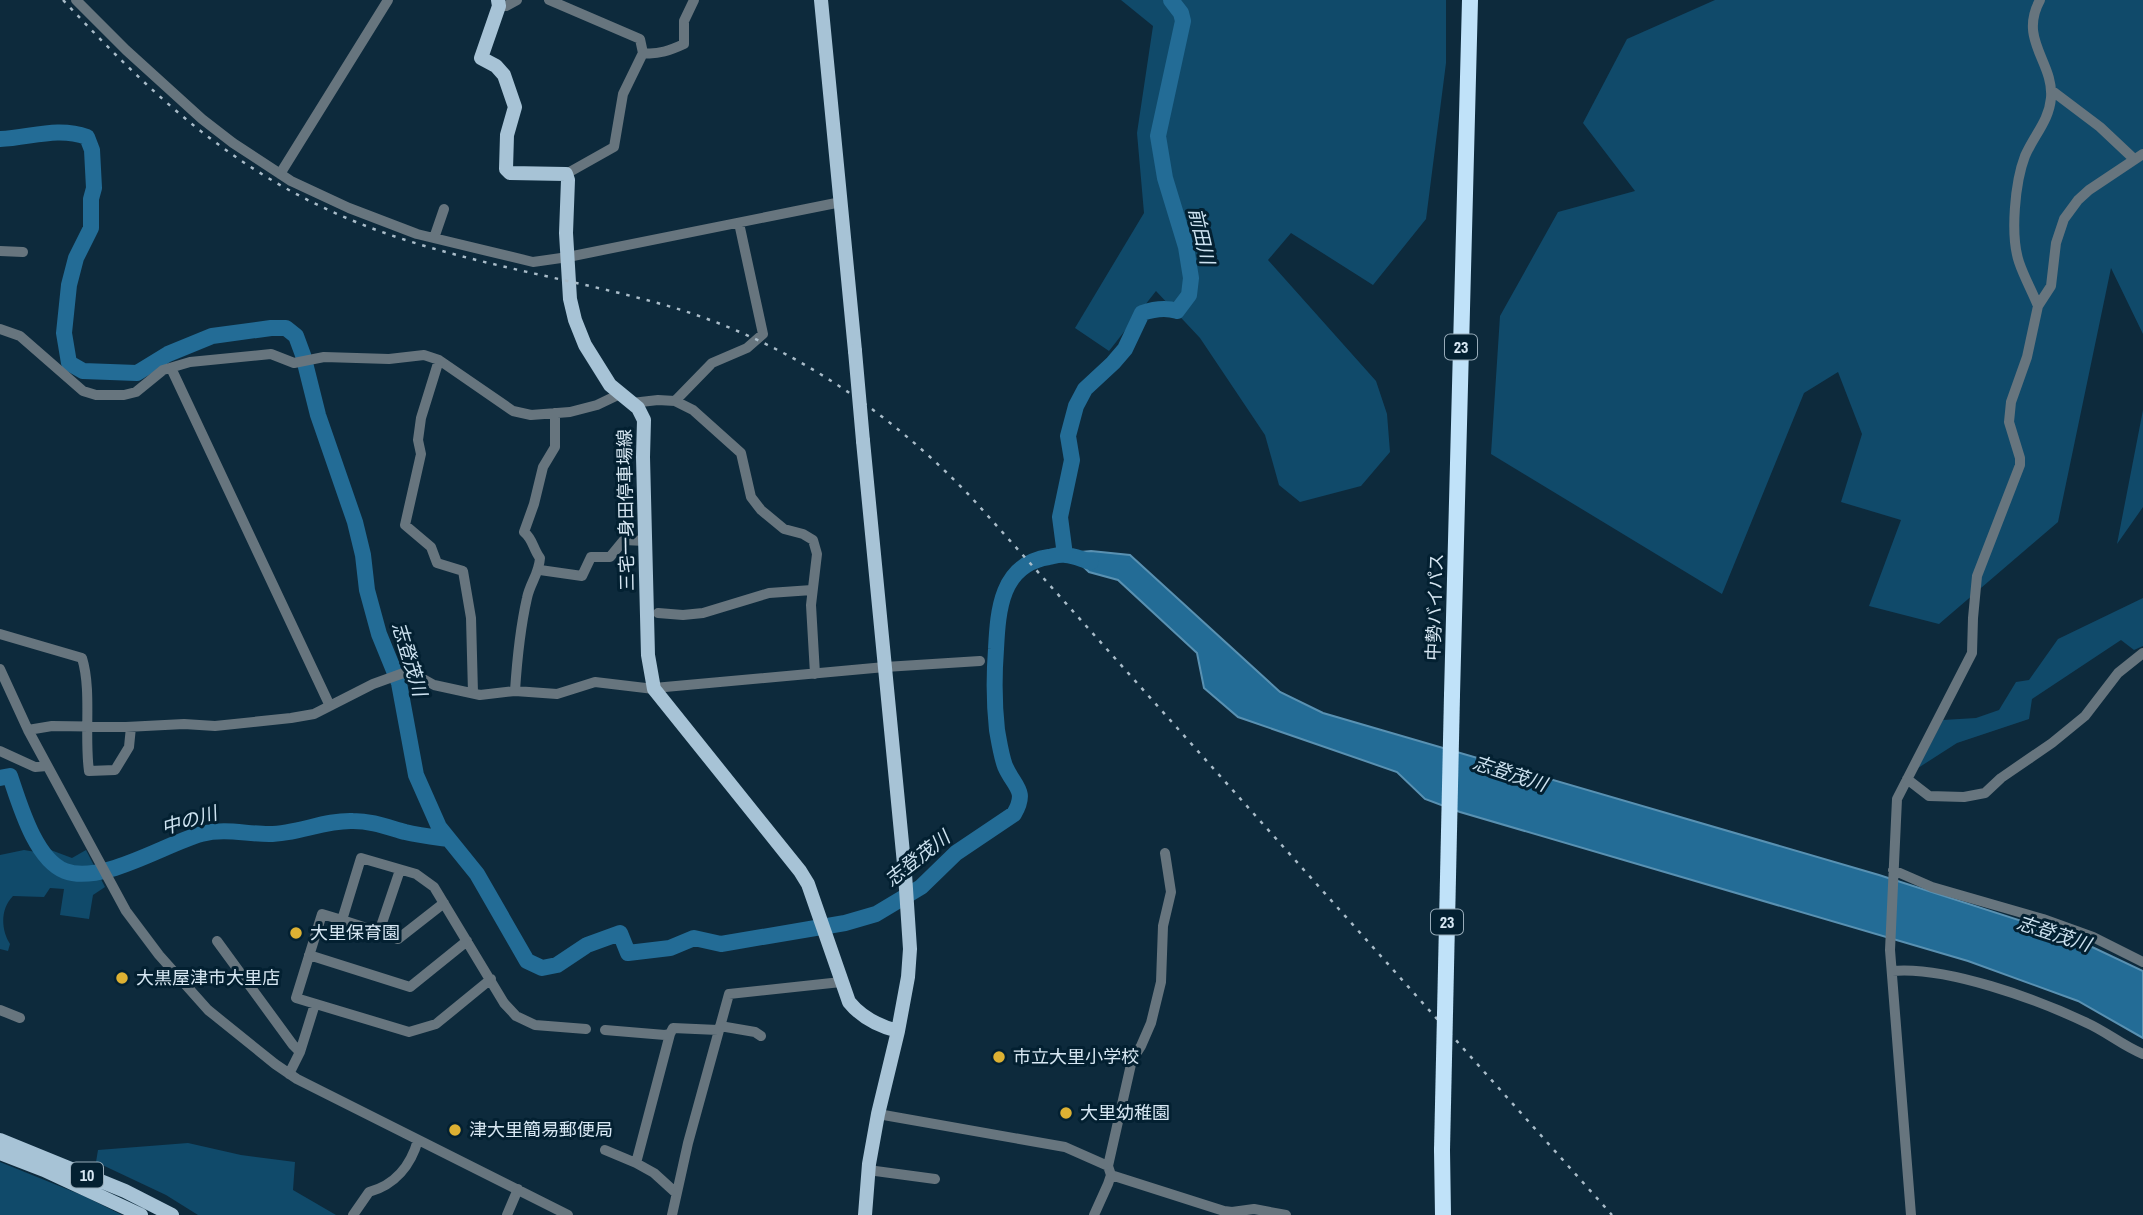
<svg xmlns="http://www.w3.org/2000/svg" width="2143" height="1215" font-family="'Archivo Narrow','Noto Sans JP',sans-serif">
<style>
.green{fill:#104a6a}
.water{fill:#236c96;stroke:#5991b2;stroke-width:2}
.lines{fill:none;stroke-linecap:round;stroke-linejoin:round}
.river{stroke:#236c96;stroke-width:16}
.minor{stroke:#67757e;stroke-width:10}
.major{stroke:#a7c3d6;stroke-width:14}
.highway{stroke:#c0e2f9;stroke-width:16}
.rail{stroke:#a9bcc9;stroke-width:2.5;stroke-dasharray:3.5 7;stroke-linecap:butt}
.major-bridge{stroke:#a7c3d6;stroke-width:14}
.highway-bridge{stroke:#c0e2f9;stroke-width:16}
.poi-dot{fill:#ddb133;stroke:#032031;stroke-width:2.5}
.labels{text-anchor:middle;stroke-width:6;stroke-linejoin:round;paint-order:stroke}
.shield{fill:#032031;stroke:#97abb9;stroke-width:2}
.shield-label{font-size:16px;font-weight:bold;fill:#d7e7f3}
.street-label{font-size:18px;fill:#d7e7f3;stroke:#032031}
.poi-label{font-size:18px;fill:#d7e7f3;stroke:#032031;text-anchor:start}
.water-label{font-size:19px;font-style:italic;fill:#cee3f1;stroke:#032031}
</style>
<rect width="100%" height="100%" fill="#0d2a3c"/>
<path class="green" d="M1121,0H1446V63L1426,219L1373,285L1291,233L1268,260L1376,381L1387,414L1390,452L1361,486L1300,502L1279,485L1265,435L1200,338L1156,291L1109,351L1075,328L1144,213L1137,133L1153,26Z
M1715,0H2143V334L2111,268L2058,522L1939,624L1869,606L1901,520L1841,502L1862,434L1838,372L1804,393L1722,594L1491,454L1500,316L1558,212L1635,191L1583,123L1627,39Z
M2143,410V507L2117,544Z
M2143,598V646L2134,650L2121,640L2032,699L2029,719L1957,743L1918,768L1943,720L1976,718L1999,710L2016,682L2029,680L2058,639Z
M30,823L48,849L72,858L86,850L105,887L93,895L89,919L60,915L64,889L50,888L44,897L13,896C0,909 1,930 10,944L8,951L0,949V855L24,850L36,852L24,825Z
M188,1143L241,1155L295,1162L293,1190L336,1215H198L166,1195L96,1162L98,1150Z
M0,1162L84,1196L122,1215H0Z"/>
<path class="water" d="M1091,551L1130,555L1280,692L1323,713L1879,875L2071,937L2143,971V1038L2078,1001L1968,961L1460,812L1425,799L1397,772L1238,717L1204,688L1197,653L1118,580L1089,572L1069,553Z"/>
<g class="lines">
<path class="river" d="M0,139C30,138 57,126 87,137L92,150L94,188L91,199V228L76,258L69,285L64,333L69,363L83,371L137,373L168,354L212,336L271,328H286L296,336L303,355L318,415L355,522L363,555L367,590L379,634L399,683L416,775L439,827L477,874L527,961L542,968L557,965L587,945L620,933L628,953L670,948L694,938L721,944L845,923L876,914L921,887L956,853L1014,814C1028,790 1014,787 1005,766C1001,755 999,741 997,730C994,703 994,676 996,649C998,610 1001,564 1049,557C1054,556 1060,554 1065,555C1073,555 1083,560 1091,562
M1065,555L1060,517L1072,460L1068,436L1076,406L1085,389L1113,363L1125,349L1142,313C1154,309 1165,307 1177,311L1189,295L1191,278L1186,247L1165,178L1158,136L1183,21L1181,13L1171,0
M0,778L10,776C20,805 35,859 65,871C101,885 165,844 201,834C225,828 245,834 269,834C298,834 324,820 353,821C372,821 387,827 405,832C418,835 433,837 447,839"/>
<path class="minor" d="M76,0L126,50L202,119L233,143L291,181L349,208L417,234L533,262L568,257L841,202
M549,0L640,39L643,53L623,94L614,147L566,174
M499,6H506L517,0
M643,53C658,55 671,50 684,44V21L694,0
M2051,90L2100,127L2134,159
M280,174L388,0
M434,238L444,209
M0,251L23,252
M2038,306C2032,291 2024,277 2019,262C2010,235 2015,182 2025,156C2034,135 2049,121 2051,98C2054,62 2018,40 2040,0
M0,329L20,336L83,391L96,395H124L136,392L163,370L190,362L271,354L294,363L324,357L389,359L424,355L439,360L513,411L531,415L570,412L597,405L620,394
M439,360L421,418L418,440L421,454L405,525L431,547L437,563L463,571L471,618L473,693
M171,368L330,706
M675,401L712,363L747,348L763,334L739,223
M632,403L658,400L675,401L693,410L741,453L751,497L761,510L784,529L803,534L813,540L817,554L811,605L815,674
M540,570L582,576L591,557H610L624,540L645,541
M658,613L683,615L703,613L769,593L812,590
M0,634L82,658C92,690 84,736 89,771L115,770L129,747L131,727
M0,669L28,730L126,911L159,955L208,1010L275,1064L297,1079L568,1215
M654,688L885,667L980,661
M515,691C517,660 520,629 527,598C530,583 539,574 540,558C533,549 533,539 524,532L534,504L543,467L555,447V413
M28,730L52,726L126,727L184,724L215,726L291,718L314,714L373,684L409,671L434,685L480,695L515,691L557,694L595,682L654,689
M0,751L35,767L47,766
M1907,779L1929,796L1964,797L1985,793L2001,778L2052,743L2085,716L2118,673L2143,653
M400,870L379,932L398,939L444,903
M1893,870L1932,887L2043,919L2093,937L2143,962
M342,920L379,932
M217,941L293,1045L300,1052
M309,955L410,987L467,941
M1892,971C1946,966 2037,999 2087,1023C2107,1032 2123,1046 2143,1054
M491,979L436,1024L409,1032L296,998L322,914L342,920L361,858L416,874L434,887L504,1003L516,1016L535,1025L586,1029
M0,1010L20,1018
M720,1026L755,1032L761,1036
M605,1030L665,1035L670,1034L673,1028L718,1030
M670,1034L636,1163L654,1173L676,1193
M289,1074L300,1052L315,1004
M878,1114L1065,1147L1108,1166
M605,1150L636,1163
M868,1170L935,1179
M1111,1175L1224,1211L1232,1212L1254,1209L1286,1215
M353,1215L369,1192C395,1185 411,1165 418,1140
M507,1215L518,1189
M672,1215L688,1143L729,994L841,982
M1094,1215L1108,1184L1111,1175L1108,1166L1132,1060L1141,1046L1151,1023L1161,982L1163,926L1171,892L1165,853
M1911,1215L1890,950L1897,799L1972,653L1973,618L1977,576L2020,465V458L2009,422L2011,402L2027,357L2038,306L2051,286L2056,243L2064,219L2078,200L2089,190L2143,154"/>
<path class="major" d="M498,0L499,6L481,58L496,66L504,75L515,107L507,135L506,169L510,173L566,174L568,180L566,233L570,299L575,320L585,345L610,385L638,408L644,420L643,457L648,655L654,689L800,871L808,884L849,1002C862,1018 878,1026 898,1031
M821,0L855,351
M863,441L905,874L910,949L908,977L898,1031L878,1114L869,1164L865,1215
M0,1140L125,1191L172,1215
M0,1153L44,1170L141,1215"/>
<path class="highway" d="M1452,695L1470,0
M1442,1150L1443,1215"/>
<path class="rail" d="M63,0C152,95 233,172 356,222C451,261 555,275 654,302C777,335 883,405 971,497L1612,1215"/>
<path class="major-bridge" d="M855,351L863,441"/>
<path class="highway-bridge" d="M1442,1150L1452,695"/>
</g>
<g class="poi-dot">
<circle cx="296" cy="933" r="7"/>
<circle cx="122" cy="978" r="7"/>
<circle cx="999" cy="1057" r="7"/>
<circle cx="1066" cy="1113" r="7"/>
<circle cx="455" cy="1130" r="7"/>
</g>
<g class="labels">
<g class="shield">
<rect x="1445" y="334.5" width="32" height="25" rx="5"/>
<rect x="1431" y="909.5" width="32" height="25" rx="5"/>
<rect x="71" y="1162.5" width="32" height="25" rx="5"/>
</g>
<g class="shield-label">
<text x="1461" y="353">23</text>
<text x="1447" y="928">23</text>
<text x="87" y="1181">10</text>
</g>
<g class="street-label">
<text transform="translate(626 510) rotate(-91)" y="6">三宅一身田停車場線</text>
<text transform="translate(1435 607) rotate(-88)" y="6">中勢バイパス</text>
</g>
<g class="poi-label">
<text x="310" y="939">大里保育園</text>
<text x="136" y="984">大黒屋津市大里店</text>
<text x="1013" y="1063">市立大里小学校</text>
<text x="1080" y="1119">大里幼稚園</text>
<text x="469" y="1136">津大里簡易郵便局</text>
</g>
<g class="water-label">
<text transform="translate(1202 236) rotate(77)" y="7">前田川</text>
<text transform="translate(410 659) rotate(73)" y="7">志登茂川</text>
<text transform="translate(1510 773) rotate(18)" y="7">志登茂川</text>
<text transform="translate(189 820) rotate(-16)" y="7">中の川</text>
<text transform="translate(917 858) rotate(-38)" y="7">志登茂川</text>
<text transform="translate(2054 933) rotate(18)" y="7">志登茂川</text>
</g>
</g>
</svg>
